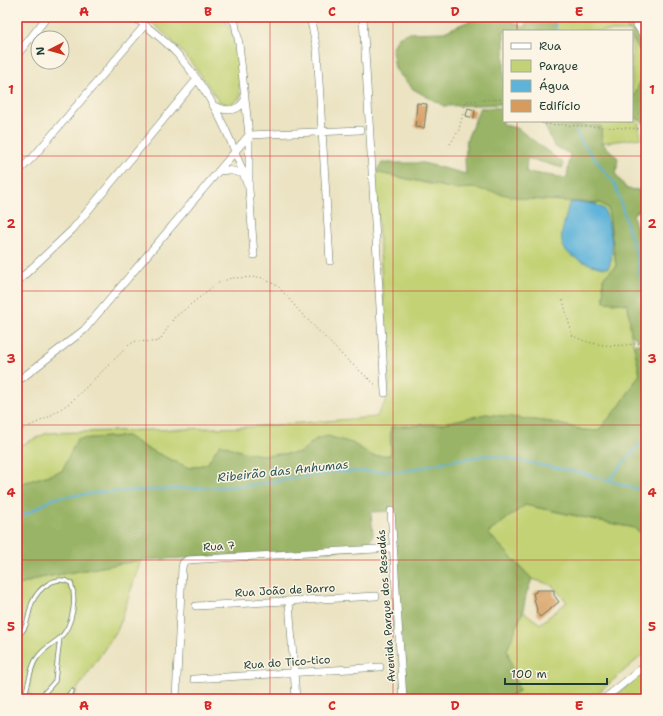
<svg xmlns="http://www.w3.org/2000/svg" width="663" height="716" font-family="'Shantell Sans',sans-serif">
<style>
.green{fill:#c2d274;stroke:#708854}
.forest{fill:#99b466;stroke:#5c784d}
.water{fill:#5eb3da;stroke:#3e7887}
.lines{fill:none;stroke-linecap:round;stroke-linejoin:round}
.stream{stroke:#5eb3da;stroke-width:2}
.building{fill:#d69b5d}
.lane-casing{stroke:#676;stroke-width:5}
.street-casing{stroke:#676;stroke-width:8}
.path{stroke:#676;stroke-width:1;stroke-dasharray:1 3;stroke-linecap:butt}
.lane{stroke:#fff;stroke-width:3.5}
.street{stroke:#fff;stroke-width:7}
.grid{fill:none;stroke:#d62828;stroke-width:1;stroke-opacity:0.55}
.labels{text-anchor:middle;stroke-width:3;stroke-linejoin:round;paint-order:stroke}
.street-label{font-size:11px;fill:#1f3d34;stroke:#fcf5e5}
.water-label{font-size:12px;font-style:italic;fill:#2f5a5e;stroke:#fcf5e5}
.neatline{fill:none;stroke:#d62828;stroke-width:1.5}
.grid-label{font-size:13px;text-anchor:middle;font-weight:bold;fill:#d62828}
</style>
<rect width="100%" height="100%" fill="#fcf5e5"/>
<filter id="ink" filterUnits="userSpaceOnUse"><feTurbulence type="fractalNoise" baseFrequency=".025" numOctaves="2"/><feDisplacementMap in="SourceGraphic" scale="8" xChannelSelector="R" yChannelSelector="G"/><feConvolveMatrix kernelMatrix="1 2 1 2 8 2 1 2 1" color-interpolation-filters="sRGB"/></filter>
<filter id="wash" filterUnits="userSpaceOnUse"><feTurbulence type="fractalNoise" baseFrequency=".012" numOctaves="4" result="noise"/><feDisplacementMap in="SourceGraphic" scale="16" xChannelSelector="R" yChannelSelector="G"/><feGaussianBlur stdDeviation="0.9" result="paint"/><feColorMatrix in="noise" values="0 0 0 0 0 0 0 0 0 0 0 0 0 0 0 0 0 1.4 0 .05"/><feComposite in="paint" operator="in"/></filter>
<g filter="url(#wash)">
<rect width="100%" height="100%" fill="#ebe3c2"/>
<path class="green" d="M145,17H223C241,42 238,69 240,98L230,105L219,102C199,70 175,40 145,17Z
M555,17H627L624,22L629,31H556Z
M632,37L646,62V70L632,102Z
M632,111L638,120L641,138L602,143L574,125L572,121H632Z
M375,172L454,189L473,188L600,203L608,208L616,266L603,278L604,302L628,304L631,334L640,374L621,404L598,431L583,430L551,422L486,414L440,424L391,427V455L373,456L352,443L316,439L300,453L263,455L243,452L220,444L207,464L189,468L146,448L127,436L78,439L62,471L17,485V447L47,433L249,427L376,417L389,396Z
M525,505L634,528L646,536V652L591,699H503L519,691L507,650L523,611L540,624L567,602L552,585L532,579L488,533Z
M141,560L118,629L78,688L73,699H17V586L40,578Z
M646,670V699H611Z"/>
<path class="forest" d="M478,17H503L525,28L528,17H555L556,31H504V104L444,106L413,89L395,69L392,50L398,37L407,33L444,32Z
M627,17H646V62L632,37V31H629L624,22Z
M646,70V124C620,112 638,89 646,70Z
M480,108H503V125L517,128L563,163V168L527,158L526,172L567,178L570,154L554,146L544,124L539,121H572L574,125L601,126L602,143L618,158L616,175L627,189L639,190L644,208L633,214L646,267V536L634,528L525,505L488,533L532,579L526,595L523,611L507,650L519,691L503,699H403L391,511L371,512L373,535L366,549L141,560L40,578L17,586V485L62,471L77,439L127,436L146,448L189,468L207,464L220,444L243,452L263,455L300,453L317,439L328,436L352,443L373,456L391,455V427L440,424L486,414L551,422L583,430L598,431L621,404L640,374L634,345L642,343L631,334L628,304L604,302L603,278L616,266L608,208L600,203L525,199L473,188L455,189L375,172L382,163H423L466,174L465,159L467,139Z"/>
<path class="water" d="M578,202L595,204L604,209C610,223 616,255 608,268C599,268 592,265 584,262C552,249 562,235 568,207L570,203Z"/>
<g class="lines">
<path class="stream" d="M555,17L556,31
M576,132L580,140L615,184L637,257L646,310
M608,481L646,437
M17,519L55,498L103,492L245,486L334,472L406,471L444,462L489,455L582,473L641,490L646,495"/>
</g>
<g id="blocks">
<path class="building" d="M417,103L427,104L424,128L415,127Z
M468,108L475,110L474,118L466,116Z
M536,590H554V595L559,602L540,617L536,612L537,611L533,593L536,592Z"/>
</g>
</g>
<g filter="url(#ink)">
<use href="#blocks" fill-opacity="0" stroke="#676" stroke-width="1"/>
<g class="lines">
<g class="lane-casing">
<path id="lane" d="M17,636C29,628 27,616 32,603C38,588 56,574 71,583C77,599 73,625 60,638C51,645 41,650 35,661C29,672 29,687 23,699
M646,684V685
M26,692L40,698
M39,699L55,681L60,637
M65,699L72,691"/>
</g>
<g class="street-casing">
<path id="street" d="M134,17C149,28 165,40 178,55C211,92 231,137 247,184
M230,17L235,23L239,44L249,135V189L254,255
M310,17L317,49L330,261
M363,17L385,393
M632,17L646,39
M17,55L47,17
M214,106C227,112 238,112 245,100
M219,171L229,170L244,174
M17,173L34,156L145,25
M17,282L72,230L197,79
M17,378H22L84,330L249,135L360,130
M391,511L403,699
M289,601L296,699
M196,606L376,596
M194,679L380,667
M176,699L182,568L183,563L187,560L393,548
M604,699L646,665"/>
</g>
<path class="path" d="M538,121L544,124L646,129
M450,144L459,130L466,101L504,99
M563,300L572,335C593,348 622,347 646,342
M19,431L47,418L71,402L129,345L136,341L154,342L160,340L174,318L216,284L231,278L260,277L278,286L300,312L344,357L377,386"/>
<use href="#lane" class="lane"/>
<use href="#street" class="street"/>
</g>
</g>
<path class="grid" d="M146,17V699M270,17V699M393,17V699M517,17V31M517,121V699M17,156H646M17,291H646M17,425H646M17,560H646"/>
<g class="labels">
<g class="street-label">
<text transform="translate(219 546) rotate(-3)" y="4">Rua 7</text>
<text transform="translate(285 590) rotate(-3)" y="4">Rua João de Barro</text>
<text transform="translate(386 606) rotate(-94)" y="4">Avenida Parque dos Resedás</text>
<text transform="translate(287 662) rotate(-4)" y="4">Rua do Tico-tico</text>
</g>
<g class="water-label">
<text transform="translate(283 471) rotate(-6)" y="4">Ribeirão das Anhumas</text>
</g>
</g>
<rect width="663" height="716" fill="none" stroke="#fcf5e5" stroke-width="44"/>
<rect x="503" y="30" width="130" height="92" fill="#fcf5e5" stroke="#a4ab9e"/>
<rect x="511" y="43" width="20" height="6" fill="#ffffff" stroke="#a4ab9e"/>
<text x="539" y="50" font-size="12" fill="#1f3d34">Rua</text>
<rect x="511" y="60" width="20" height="12" fill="#c2d274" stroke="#a4ab9e"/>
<text x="539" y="70" font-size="12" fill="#1f3d34">Parque</text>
<rect x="511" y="80" width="20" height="12" fill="#5eb3da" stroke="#a4ab9e"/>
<text x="539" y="90" font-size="12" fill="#1f3d34">Água</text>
<rect x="511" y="100" width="20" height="12" fill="#d69b5d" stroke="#a4ab9e"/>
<text x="539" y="110" font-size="12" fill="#1f3d34">Edifício</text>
<g transform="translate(50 50) rotate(264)"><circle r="19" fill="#fcf5e5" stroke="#a4ab9e"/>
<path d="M0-3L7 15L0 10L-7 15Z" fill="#c8321e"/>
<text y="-6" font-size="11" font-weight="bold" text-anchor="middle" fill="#1f3d34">N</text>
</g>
<path d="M505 678v6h102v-6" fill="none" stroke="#1f3d34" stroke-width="2"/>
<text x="511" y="678" font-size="12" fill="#1f3d34" stroke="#fcf5e5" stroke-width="3" paint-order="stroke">100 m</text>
<rect x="22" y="22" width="619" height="672" class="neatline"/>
<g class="grid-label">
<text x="84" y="16">A</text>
<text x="208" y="16">B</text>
<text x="332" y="16">C</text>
<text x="455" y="16">D</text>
<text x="579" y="16">E</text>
<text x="11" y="94">1</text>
<text x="652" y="94">1</text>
<text x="11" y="228">2</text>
<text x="652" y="228">2</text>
<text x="11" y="363">3</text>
<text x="652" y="363">3</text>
<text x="11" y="497">4</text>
<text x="652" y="497">4</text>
<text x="11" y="631">5</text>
<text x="652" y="631">5</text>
<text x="84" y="710">A</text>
<text x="208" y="710">B</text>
<text x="332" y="710">C</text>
<text x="455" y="710">D</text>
<text x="579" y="710">E</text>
</g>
</svg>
